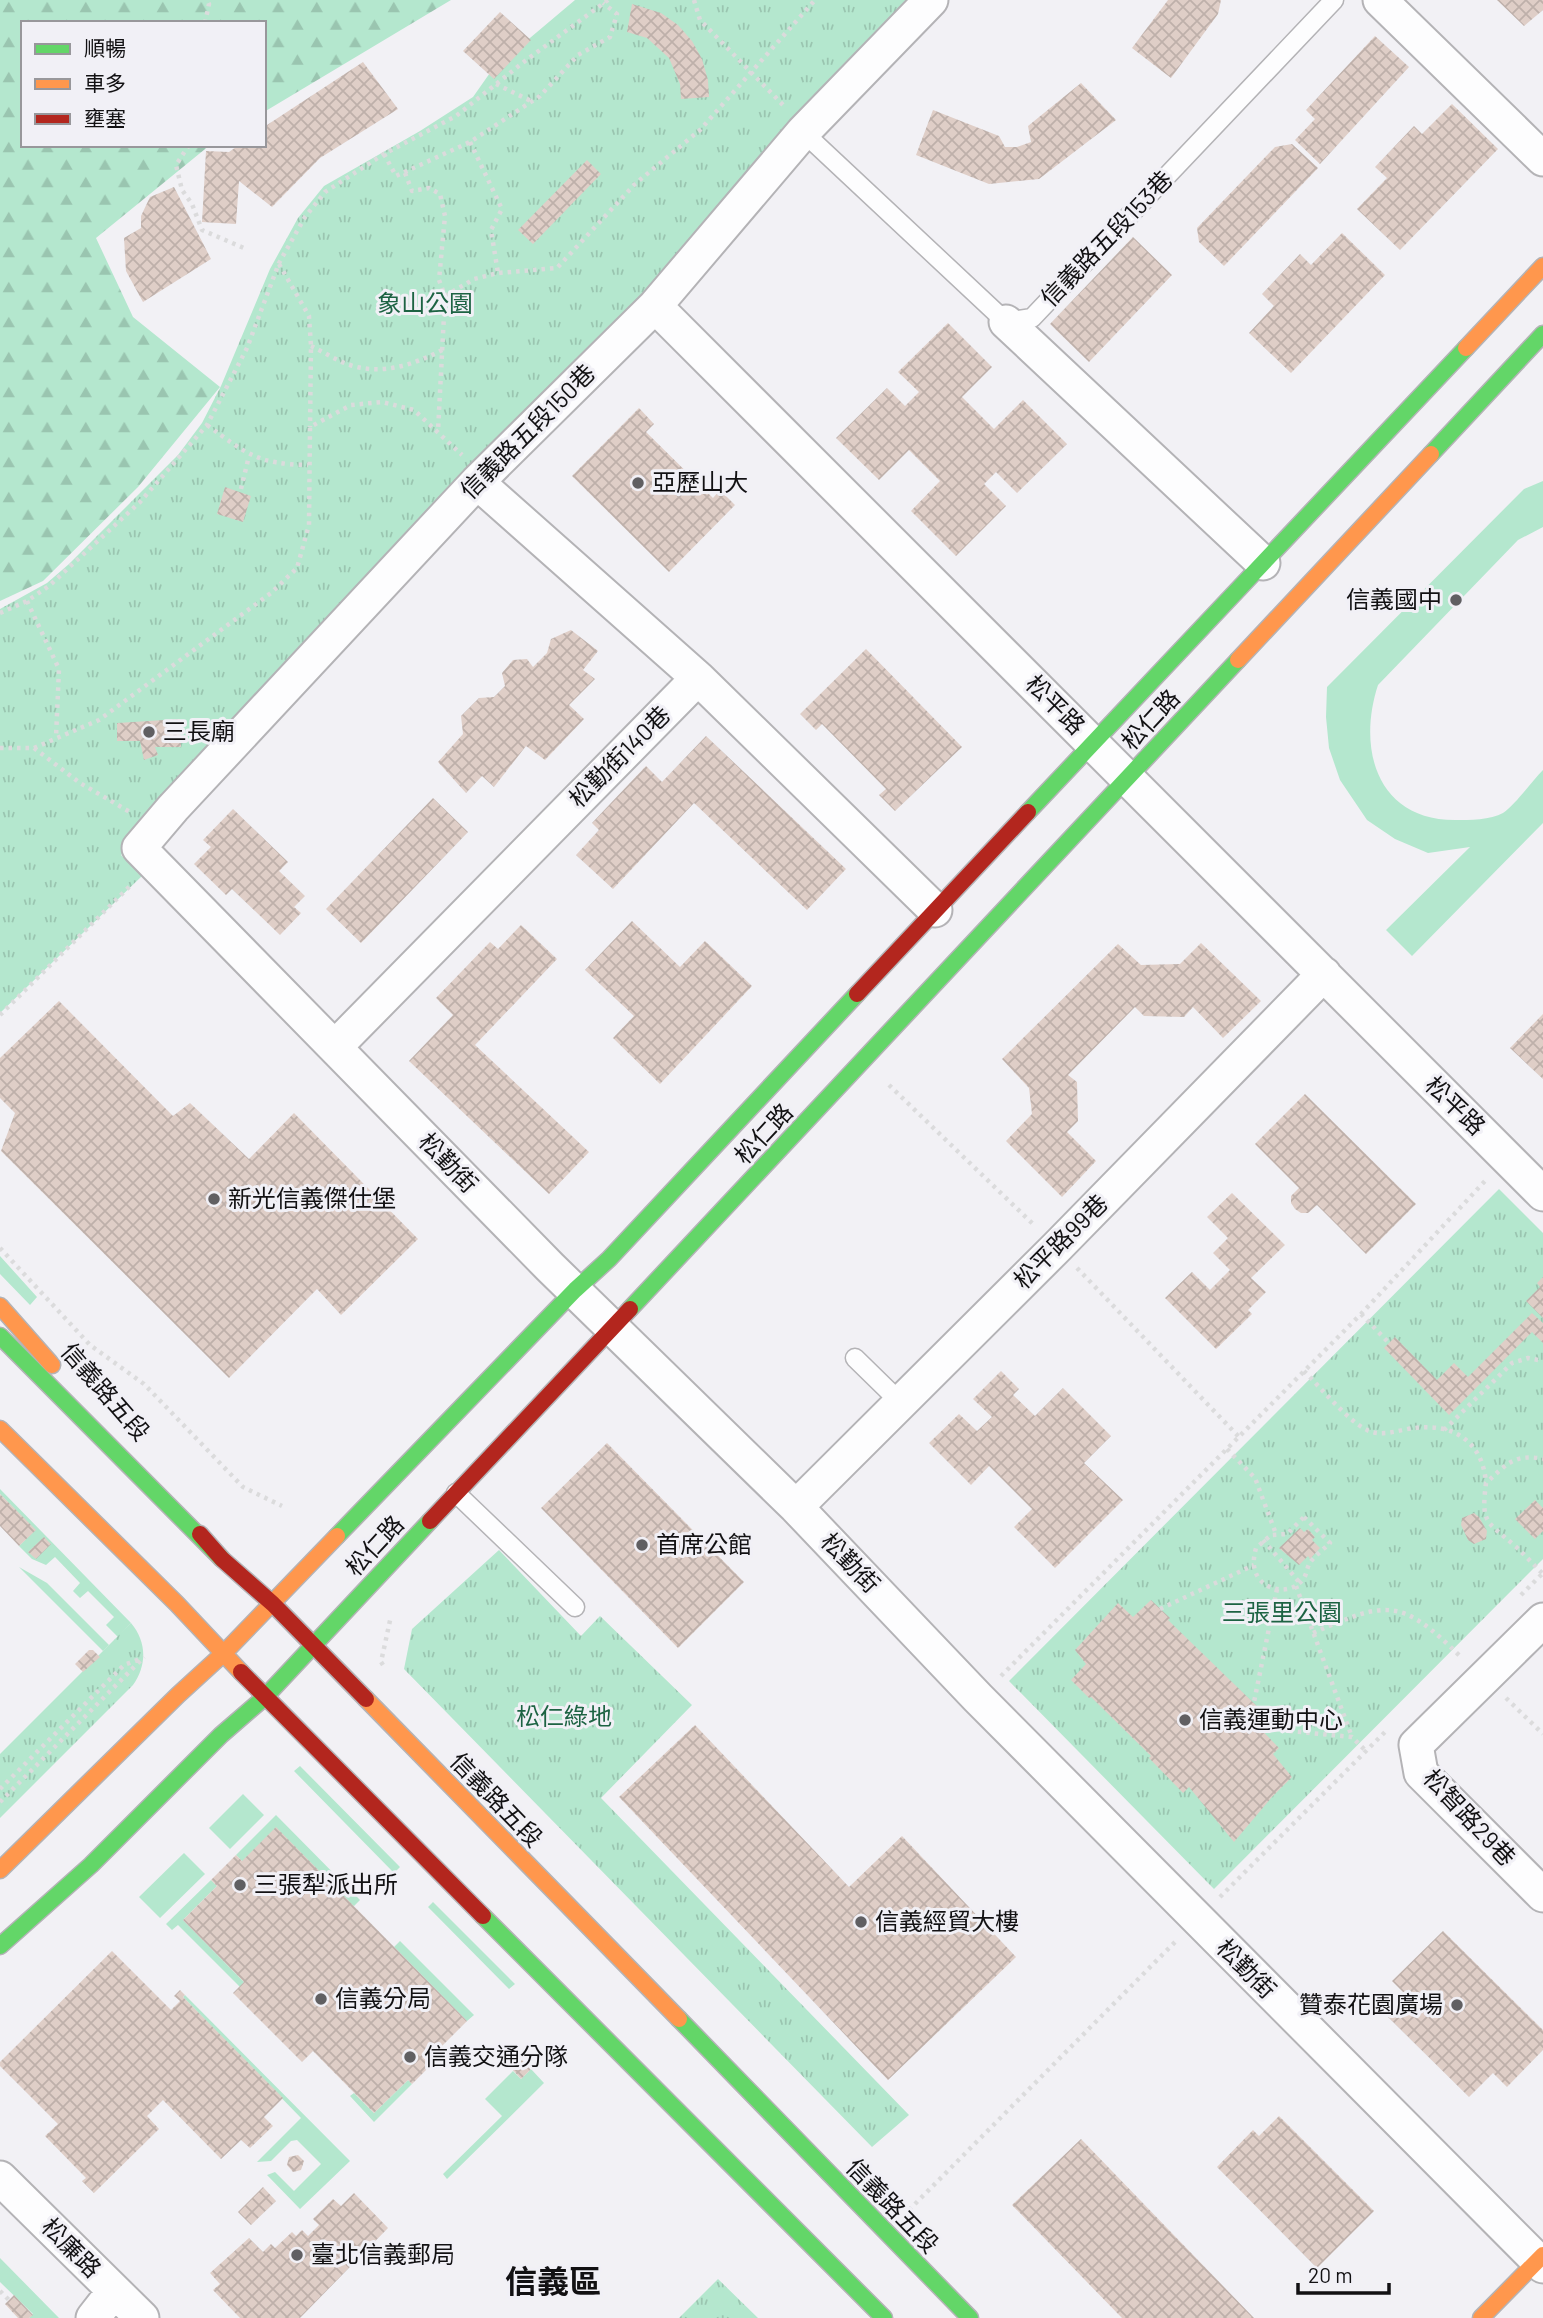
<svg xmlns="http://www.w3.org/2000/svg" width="1543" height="2318" font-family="Barlow,'Noto Sans TC',sans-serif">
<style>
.grass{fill:#b4e7ce}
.forest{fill:url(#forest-firs)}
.park{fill:url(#park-tufts)}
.building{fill:url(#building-cross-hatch)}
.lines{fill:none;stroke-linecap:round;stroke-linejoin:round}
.lane-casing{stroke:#b4b3b6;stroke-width:21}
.street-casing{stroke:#b4b3b6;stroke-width:37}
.fast-casing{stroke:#b4b3b6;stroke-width:19}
.slow-casing{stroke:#b4b3b6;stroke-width:19}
.jam-casing{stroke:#b4b3b6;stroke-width:19}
.path{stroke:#dbdbdc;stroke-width:4.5;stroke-dasharray:3.5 5;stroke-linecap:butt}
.lane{stroke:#fdfdfe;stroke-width:18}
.street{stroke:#fdfdfe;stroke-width:33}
.fast{stroke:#63d668;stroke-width:16}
.slow{stroke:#ff974d;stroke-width:16}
.jam{stroke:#b3261e;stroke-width:16}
.poi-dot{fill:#605f62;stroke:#f1f0f6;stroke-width:2.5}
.labels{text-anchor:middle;stroke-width:6;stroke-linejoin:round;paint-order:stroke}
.street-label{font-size:24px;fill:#121113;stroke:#f1f0f6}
.park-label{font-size:24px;fill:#1d6343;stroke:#f1f0f6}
.poi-label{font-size:24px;fill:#121113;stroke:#f1f0f6;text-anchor:start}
.district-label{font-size:32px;font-weight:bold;fill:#121113;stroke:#f1f0f6}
</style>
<defs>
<pattern id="forest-firs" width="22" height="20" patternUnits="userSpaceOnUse" patternTransform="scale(1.75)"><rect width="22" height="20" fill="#b4e7ce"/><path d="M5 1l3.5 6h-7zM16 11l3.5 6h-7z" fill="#9ac5b0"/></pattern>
<pattern id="park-tufts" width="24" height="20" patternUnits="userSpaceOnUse" patternTransform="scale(1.75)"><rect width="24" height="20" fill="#b4e7ce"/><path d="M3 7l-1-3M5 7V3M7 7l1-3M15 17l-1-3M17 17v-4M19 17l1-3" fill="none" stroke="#9ac5b0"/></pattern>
<pattern id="building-cross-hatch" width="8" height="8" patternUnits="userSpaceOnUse" patternTransform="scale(1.75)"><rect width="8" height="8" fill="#dfcec7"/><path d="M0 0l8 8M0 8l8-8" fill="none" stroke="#beb0aa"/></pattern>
</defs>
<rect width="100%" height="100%" fill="#f2f1f5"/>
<path class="grass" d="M1543,481V527L1518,540L1378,685C1357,749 1377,820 1455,820C1469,820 1491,820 1503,813C1516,804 1531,782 1543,770V823L1412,956L1386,930L1470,847L1428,853L1395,839L1367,820L1340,780L1329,748L1326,717L1327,687L1524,489Z
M0,1256L37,1297L30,1305L0,1274Z
M0,1489L131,1623L118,1637L106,1625L114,1617L88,1591L80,1598L73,1591L80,1583L55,1557L46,1565L32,1559L19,1546L35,1530L0,1494Z
M19,1567L47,1583L109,1645L103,1651Z
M300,1766L400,1867L394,1873L294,1771Z
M243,1794L264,1815L230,1849L209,1828Z
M276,1815L360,1900L354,1906L242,1861L236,1855Z
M184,1853L205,1874L160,1918L139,1897Z
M211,1880L217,1886L183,1920L244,1982L240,1987L178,1925L172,1930L166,1924Z
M433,1902L515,1984L509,1989L428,1907Z
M400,1941L474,2015L467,2021L394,1947Z
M185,1995L350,2161L300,2209L267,2175L275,2172L294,2191L321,2164L297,2140L291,2141L271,2161L257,2162L301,2118L183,1997Z
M531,2069L544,2083L447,2179L443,2174L502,2116L485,2099L513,2071L521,2079Z
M408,2080L412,2084L374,2122L350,2096L354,2093L374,2113Z
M0,2258L59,2318H29L33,2314L0,2282Z"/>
<path class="forest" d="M0,0H451L264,112V23H23V145H210L96,238L133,317L220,387L138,487L43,581L0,601Z"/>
<path class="park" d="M575,0H915L121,855L142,876L0,1013V609L47,583L69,564L178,455L202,423L221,386L270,269L298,218L324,186L420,131L473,97L492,70Z
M1499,1189L1543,1233V1559L1214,1889L1009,1681Z
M499,1550L581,1636L600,1616L692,1705L601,1798L909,2115L872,2147L404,1669L412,1629Z
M131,1623C147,1642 147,1665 133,1685L0,1818V1754Z
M718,2279L758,2318H679Z"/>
<path class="building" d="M1168,0H1221L1218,14L1171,78L1132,48Z
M1497,0H1543V10L1524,26Z
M632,4L661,13L678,25L692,41L702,59L708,80L709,97L681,99L680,84L669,58L647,38L627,32Z
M500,12L531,40L494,79L463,51Z
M1375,36L1409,67L1320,164L1295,140L1315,119L1306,110Z
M363,62L398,109L320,158L272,207L239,181L236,224L202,222L206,151L229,152L239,145H264V127Z
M1081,83L1116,120L1039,179L989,184L916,155L933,110L999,136L1005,147H1017L1031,142L1028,126Z
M1452,104L1498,149L1400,250L1357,209L1387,178L1375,167L1414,126L1422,134Z
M1292,144L1318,168L1224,266L1199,242L1197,228L1275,147Z
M587,160L601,174L533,244L518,230Z
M174,187L211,259L143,302L126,271L124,238L141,228V216L150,197Z
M1342,233L1385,275L1291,373L1249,333L1274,306L1262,294L1300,254L1311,265Z
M1133,237L1172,275L1089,362L1050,324Z
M948,323L992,367L962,397L994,429L1023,400L1067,444L1017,493L996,472L984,484L1006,506L956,556L911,511L940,481L909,450L879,480L836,438L887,388L905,406L919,392L898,372Z
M639,408L654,424L646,432L713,498L720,490L735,505L669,572L572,476Z
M225,487L251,496L243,522L217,514Z
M571,630L598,651L583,670L595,679L569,705L584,719L545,760L526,746L494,787L482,776L466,793L438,762L463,734L461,716L479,698L494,697L505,686L502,673L513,660L527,659L533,667L547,653L551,639Z
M866,649L962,747L895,811L879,795L886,789L822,724L816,730L800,714Z
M180,719L181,747H155L158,755L144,760L140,741H117V723Z
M706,736L846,869L807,910L694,803L613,889L576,855L599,830L592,823L646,766L662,782Z
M433,798L468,832L361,943L326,909Z
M233,809L288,862L279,871L305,896L294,907L301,913L280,935L232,889L226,895L194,864L211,847L203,840Z
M632,921L680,967L705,941L752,986L660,1084L613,1038L634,1016L585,970Z
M521,925L557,959L475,1045L589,1152L549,1194L409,1061L453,1015L436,998L490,942L498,949Z
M1201,943L1261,1001L1223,1038L1193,1007L1184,1017L1144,1016L1135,1007L1068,1075L1077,1082L1078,1121L1067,1132L1096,1161L1062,1197L1006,1141L1032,1114L1029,1088L1002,1059L1118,944L1141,965L1180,964Z
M59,1001L173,1116L190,1103L249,1159L294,1113L418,1239L341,1315L317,1289L229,1378L1,1151L15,1113L0,1098V1058Z
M1543,1014V1079L1510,1048Z
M1305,1094L1416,1204L1366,1254L1317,1205L1308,1213H1301L1295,1209L1291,1203V1196L1299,1188L1255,1144Z
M1232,1193L1285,1245L1251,1278L1266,1292L1248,1310L1252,1314L1216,1349L1165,1298L1192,1272L1210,1290L1230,1270L1213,1253L1228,1238L1207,1217Z
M1543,1277V1318L1526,1301L1540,1287L1537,1283Z
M1532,1313L1543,1323V1343L1532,1332L1449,1415L1384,1348L1395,1337L1437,1380L1454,1363L1468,1377Z
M1001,1371L1019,1389L1013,1395L1035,1416L1063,1388L1111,1436L1084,1463L1123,1500L1055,1568L1014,1527L1032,1509L989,1466L971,1485L929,1443L959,1414L977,1431L992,1417L973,1399Z
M607,1443L744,1582L678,1648L541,1508Z
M0,1494L36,1530L19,1546L0,1526Z
M1535,1500L1543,1508V1531L1535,1539L1515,1519Z
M1474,1513L1479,1517L1487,1531L1486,1539L1474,1544L1468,1540L1461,1525L1462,1518Z
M1300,1528L1304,1532L1308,1529L1315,1537L1312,1540L1320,1548L1310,1559L1308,1556L1299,1565L1279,1548Z
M44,1537L51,1544L36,1559L28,1552Z
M1151,1600L1170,1618L1168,1620L1264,1713L1254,1722L1279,1748L1273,1754L1292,1777L1272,1797L1234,1842L1189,1787L1183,1793L1149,1758L1151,1756L1091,1697L1089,1698L1071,1680L1086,1664L1075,1650L1118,1603L1133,1617Z
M89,1650H93L100,1657L83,1672L75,1664Z
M695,1725L849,1887L902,1836L1016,1957L888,2080L619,1797Z
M276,1827L467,2021L433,2055L437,2059L412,2084L408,2080L374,2113L313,2051L302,2062L233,1993L244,1982L183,1920L217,1886L211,1880L236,1855L242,1861Z
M1443,1931L1543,2030V2050L1507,2087L1493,2073L1469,2097L1386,2015L1406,1995L1392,1981Z
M112,1951L171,2010L180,2001L174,1996L180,1990L185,1995L183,1997L283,2098L264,2117L273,2126L250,2148L241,2140L221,2159L163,2100L147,2116L159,2129L94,2193L82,2181L86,2178L45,2136L58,2124L0,2066V2062Z
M522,2060L531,2069L521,2079L512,2069Z
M1279,2116L1374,2211L1317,2268L1217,2167L1253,2130L1259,2136Z
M1081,2139L1254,2318H1122L1012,2205Z
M298,2155L304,2161L301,2170L293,2172L287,2165L289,2157Z
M263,2187L276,2201L251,2225L238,2212Z
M354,2193L388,2228L300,2318H240L213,2290L220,2284L210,2273L249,2238L263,2252L271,2244L275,2248L292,2232L296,2236L302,2230L308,2236L319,2225L313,2219L333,2199L341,2206Z
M14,2295L33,2315L29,2318H18L5,2304Z"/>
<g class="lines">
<g class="lane-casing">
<path id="lane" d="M803,132L1006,322L1032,318L1334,0
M855,1358L900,1402
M456,1493L575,1607"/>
</g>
<g class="street-casing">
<path id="street" d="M931,0L803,132L655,306L477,482L173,808L139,848L550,1267L796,1507L978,1698L1543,2266
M1380,0L1543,159
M655,306L1543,1194
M1006,322L1263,563
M698,678L935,910
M335,1047L698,678L477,482
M796,1507L1057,1247L1324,974
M1543,1620L1416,1745L1421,1773L1543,1895
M0,2178L142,2318
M93,2318L114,2291"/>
</g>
<g class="fast-casing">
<path id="fast" d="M1431,454L1543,334
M1028,812L1466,348
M630,1309L1238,660
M0,1336L222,1559
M337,1536L575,1290L609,1259L857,994
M483,1916L884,2318
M0,1946L91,1865L221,1735L265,1697L430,1521
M679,2019L970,2318"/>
</g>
<g class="slow-casing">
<path id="slow" d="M1466,348L1543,266
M1238,660L1431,454
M0,1306L52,1365
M0,1429L177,1604L241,1672
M366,1699L679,2019
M0,1870L178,1695L224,1653L337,1536
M1481,2318L1543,2255"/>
</g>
<g class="jam-casing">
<path id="jam" d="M857,994L1028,812
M430,1521L630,1309
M200,1534L222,1559L273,1604L366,1699
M241,1672L483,1916"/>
</g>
<path class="path" d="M694,0L700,20L784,106
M205,23L209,4L207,0
M496,84L531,101
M470,142L502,209L491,230L498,273
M189,145L176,165L182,190L192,204L202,230L246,249
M384,154L396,176L470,142L540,96L578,55L610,37L617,14L603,3
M405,173L412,191L429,188L440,194L445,216L439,280L445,296L438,431
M279,264L309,316L311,346L310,427
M445,296L474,279L498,273L557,268L635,184L700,130L815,0
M311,346C324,352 337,361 350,365C383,376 415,364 444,349
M207,425C247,454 257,464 308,465
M241,489L249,456
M27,601L59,669L56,737
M0,613L27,601L49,586L140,502L207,425L247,348L279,263L305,217L325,192L384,154L456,116L525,61L608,0
M0,748H34L80,783L130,812
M34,748L99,720L271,593L297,568L309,525L310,427L351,405L382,402L414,410L462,455
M0,1015L131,885
M889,1085L1034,1225
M0,1248L90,1345L144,1384L243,1487L282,1506
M1077,1268L1239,1437
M1361,1314L1389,1343
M1304,1371C1320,1387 1348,1421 1367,1430C1382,1438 1400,1429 1415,1428C1455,1423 1483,1443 1486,1483
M1444,1430L1512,1363L1528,1358L1543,1361
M1227,1449L1255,1478L1276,1534
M1304,1517L1330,1543C1324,1549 1314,1556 1310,1563C1307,1567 1307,1573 1304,1578C1294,1593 1272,1593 1260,1580C1252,1570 1253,1559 1256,1548L1271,1535L1287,1534Z
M1263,1540L1300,1583
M1542,1573C1533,1564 1524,1554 1514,1545C1486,1521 1481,1523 1486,1483C1506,1465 1514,1453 1543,1459
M1296,1586L1352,1737
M1277,1589L1252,1712L1269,1729L1352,1737L1366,1751
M1521,1595L1543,1573
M1160,1609L1254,1565
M1313,1633C1388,1600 1401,1598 1461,1657
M383,1665L381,1662L391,1616
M1001,1676L1361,1314L1485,1181
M1506,1698L1543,1734
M1248,1733L1261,1720
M0,1789L124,1665L140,1659
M0,1802L144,1657
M1220,1897L1387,1730
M909,2210L1177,1940
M0,2291L9,2300"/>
<use href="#lane" class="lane"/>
<use href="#street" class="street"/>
<use href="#fast" class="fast"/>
<use href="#slow" class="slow"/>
<use href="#jam" class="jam"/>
</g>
<g class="poi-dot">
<circle cx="638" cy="483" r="7"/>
<circle cx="1456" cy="600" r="7"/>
<circle cx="149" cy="732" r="7"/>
<circle cx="214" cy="1199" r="7"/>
<circle cx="642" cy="1545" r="7"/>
<circle cx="1185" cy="1720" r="7"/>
<circle cx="240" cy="1885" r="7"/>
<circle cx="861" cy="1922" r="7"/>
<circle cx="321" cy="1999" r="7"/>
<circle cx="1457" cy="2005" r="7"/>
<circle cx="410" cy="2057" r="7"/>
<circle cx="297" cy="2255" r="7"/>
</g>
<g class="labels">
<g class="street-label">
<text transform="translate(1107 239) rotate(-46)" y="8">信義路五段153巷</text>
<text transform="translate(528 432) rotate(-45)" y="8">信義路五段150巷</text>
<text transform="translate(1055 705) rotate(45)" y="8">松平路</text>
<text transform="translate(1151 720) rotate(-47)" y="8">松仁路</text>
<text transform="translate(620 757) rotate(-45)" y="8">松勤街140巷</text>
<text transform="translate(1455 1106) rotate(44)" y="8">松平路</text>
<text transform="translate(764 1134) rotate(-47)" y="8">松仁路</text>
<text transform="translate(448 1163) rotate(46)" y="8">松勤街</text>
<text transform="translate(1061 1242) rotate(-45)" y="8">松平路99巷</text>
<text transform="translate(105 1392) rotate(49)" y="8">信義路五段</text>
<text transform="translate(375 1546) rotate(-47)" y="8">松仁路</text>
<text transform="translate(850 1563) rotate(46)" y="8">松勤街</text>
<text transform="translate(496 1800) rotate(46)" y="8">信義路五段</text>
<text transform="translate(1469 1818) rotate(47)" y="8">松智路29巷</text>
<text transform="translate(1246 1969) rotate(45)" y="8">松勤街</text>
<text transform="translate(892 2206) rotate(46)" y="8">信義路五段</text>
<text transform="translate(71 2248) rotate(45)" y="8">松廉路</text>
</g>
<g class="park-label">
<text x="425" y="312">象山公園</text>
<text x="1282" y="1621">三張里公園</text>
<text x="564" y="1725">松仁綠地</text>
</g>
<g class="poi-label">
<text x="652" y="491">亞歷山大</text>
<text x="1442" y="608" text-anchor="end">信義國中</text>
<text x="163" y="740">三長廟</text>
<text x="228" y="1207">新光信義傑仕堡</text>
<text x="656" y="1553">首席公館</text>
<text x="1199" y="1728">信義運動中心</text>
<text x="254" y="1893">三張犁派出所</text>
<text x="875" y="1930">信義經貿大樓</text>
<text x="335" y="2007">信義分局</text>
<text x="1443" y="2013" text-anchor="end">贊泰花園廣場</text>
<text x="424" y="2065">信義交通分隊</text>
<text x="311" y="2263">臺北信義郵局</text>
</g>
<g class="district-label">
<text x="553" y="2293">信義區</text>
</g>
</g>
<rect x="21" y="21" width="245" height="126" fill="#f1f0f6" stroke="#98979b" stroke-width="2"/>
<rect x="35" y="44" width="35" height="10" fill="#63d668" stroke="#98979b" stroke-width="2"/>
<text x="84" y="56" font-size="21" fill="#121113">順暢</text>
<rect x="35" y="79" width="35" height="10" fill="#ff974d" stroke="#98979b" stroke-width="2"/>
<text x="84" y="91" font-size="21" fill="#121113">車多</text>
<rect x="35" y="114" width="35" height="10" fill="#b3261e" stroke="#98979b" stroke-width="2"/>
<text x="84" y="126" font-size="21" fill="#121113">壅塞</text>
<path d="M1298 2283v10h91v-10" fill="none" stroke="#121113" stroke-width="3.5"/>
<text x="1308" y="2283" font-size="21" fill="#121113" stroke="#f1f0f6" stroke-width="5" paint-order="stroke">20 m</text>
</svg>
